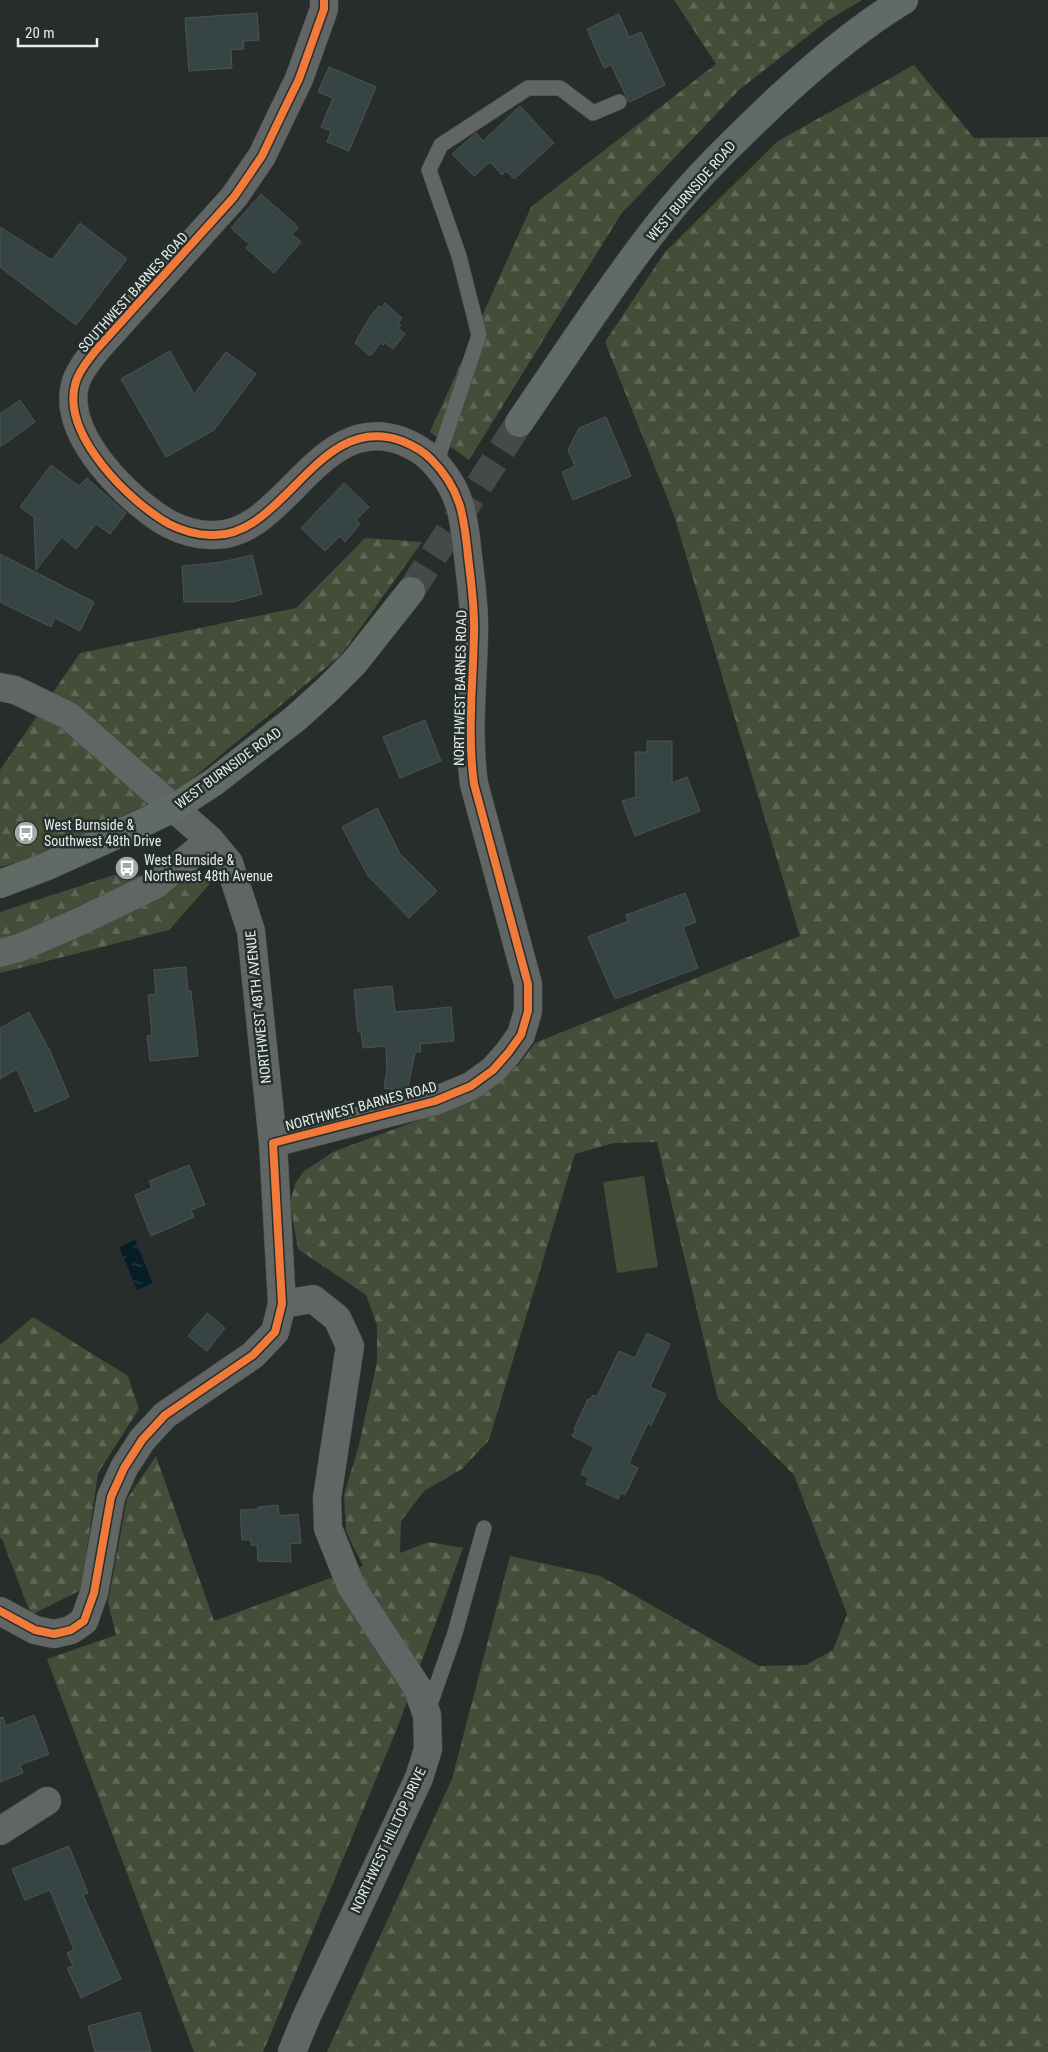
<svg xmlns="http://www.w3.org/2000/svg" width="1048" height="2052" font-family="'Roboto Condensed',sans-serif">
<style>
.forest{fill:url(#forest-firs)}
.pitch{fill:#454d39}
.water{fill:url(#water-ripples)}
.building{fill:#364544;stroke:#4e5353}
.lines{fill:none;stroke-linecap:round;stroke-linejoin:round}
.primary-tunnel{stroke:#444a48;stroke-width:28;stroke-dasharray:28 14;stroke-linecap:butt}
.lane-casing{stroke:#434947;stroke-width:16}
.street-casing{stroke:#434947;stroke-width:29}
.primary-casing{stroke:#434947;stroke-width:29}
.lane{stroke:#616564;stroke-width:15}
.street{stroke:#616564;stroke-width:28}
.primary{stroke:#5f6b64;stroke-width:28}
.cycleway-casing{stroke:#252f2c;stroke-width:11}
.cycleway{stroke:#f17a3a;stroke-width:8}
.labels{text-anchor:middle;stroke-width:5;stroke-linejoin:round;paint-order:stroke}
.street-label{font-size:14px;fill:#e5ecea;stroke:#252f2c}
.poi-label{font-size:14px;fill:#e5ecea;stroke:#252f2c;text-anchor:start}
</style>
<defs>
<pattern id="forest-firs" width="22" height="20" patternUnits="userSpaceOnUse" patternTransform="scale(1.25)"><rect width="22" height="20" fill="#454d39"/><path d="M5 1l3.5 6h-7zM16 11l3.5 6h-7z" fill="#606756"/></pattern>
<pattern id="water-ripples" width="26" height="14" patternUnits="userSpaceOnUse" patternTransform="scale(1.25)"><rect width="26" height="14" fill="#051e26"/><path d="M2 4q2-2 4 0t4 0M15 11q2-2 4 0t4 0" fill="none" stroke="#293f46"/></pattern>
</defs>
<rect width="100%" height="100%" fill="#272d2b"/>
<path class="forest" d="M674,0H862L827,21L739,90L621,214L469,460L430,432L531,207L716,64Z
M914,65L974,138L1048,137V2052H327L452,1779L510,1556L600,1576L759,1666L806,1665L833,1650L847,1614L794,1475L718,1399L657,1142L614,1143L575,1154L489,1440L462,1469L424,1491L401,1521L400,1553L429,1542L463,1548L398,1726L263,2052H194L47,1659L116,1635L108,1602L127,1499L156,1456L214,1621L363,1566L346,1531L344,1495L359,1445L377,1362V1325L366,1295L298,1249L290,1203L295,1184L303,1172L333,1152L424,1118L497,1083L519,1064L535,1043L800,936L674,515L605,342L665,252L778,141Z
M365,538L422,542L341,655L180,789L37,857L0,867V770L80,653L296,608Z
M114,875L215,878L169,930L0,973V912Z
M33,1317L128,1376L139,1409L98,1473L81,1590L31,1615L2,1539L0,1538V1345Z"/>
<path class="pitch" d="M644,1176L658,1267L617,1273L603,1182Z"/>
<path class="water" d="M135,1240L153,1283L137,1290L119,1247Z"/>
<path class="building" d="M257,13L259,40L243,41L244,49L231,50L232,68L189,71L185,18Z
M619,14L629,37L641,32L665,85L629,102L611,65L604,68L587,29Z
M329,67L376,87L349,151L327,142L331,131L321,127L333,98L318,92Z
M520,106L554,143L514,179L506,171L502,175L490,162L474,176L452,154L476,133L483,141Z
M261,194L294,223L298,228L292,234L301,242L274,273L246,248L249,244L231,228Z
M80,223L127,259L76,325L0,267V227L52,260Z
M385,303L402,318L398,323L401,325L398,328L405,334L393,349L385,343L383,345L381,343L370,356L355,343L370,317L379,306L381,308Z
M170,351L194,394L226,352L256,374L214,430L166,457L121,379Z
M20,400L35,422L0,447V414Z
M606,417L631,476L573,500L562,472L575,466L568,450L579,428Z
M51,465L79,486L87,478L126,513L110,534L96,524L76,549L62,537L36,570L34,517L20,507Z
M344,483L369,507L356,520L360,524L345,542L340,536L325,551L301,528Z
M0,554L94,602L80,631L55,618L51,627L0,602Z
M252,555L262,594L233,602H184L182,566L222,562Z
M425,720L441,761L400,778L383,737Z
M647,741H672V783L687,777L700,811L635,836L622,801L636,797L635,752H647Z
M377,808L400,854L437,891L409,918L368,876L342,827Z
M685,893L696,922L683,927L698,968L615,999L588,937L628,921L626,915Z
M186,967L188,991H191L198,1056L150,1061L147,1036L152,1035L148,995L156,994L154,970Z
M392,986L395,1012L451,1007L454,1041L420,1044L421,1052H415L407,1092L384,1088L387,1069L386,1046L363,1048L361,1032H358L354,990Z
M29,1012L50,1051L69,1097L35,1112L17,1069L0,1079V1028Z
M189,1165L205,1205L191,1210L194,1217L151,1236L135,1195L152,1188L149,1181Z
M207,1313L225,1328L207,1351L188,1336Z
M647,1333L670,1344L650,1387L666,1394L651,1425L648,1423L629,1463L638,1468L625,1495L621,1493L618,1499L586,1484L589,1478L581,1474L594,1447L572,1436L576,1430L574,1429L588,1399L590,1400L593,1395L597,1397L619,1351L635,1358Z
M278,1505L279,1516L298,1514L301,1543L290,1544L291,1562L258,1561L257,1545H251V1540H242L240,1510L258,1509V1507Z
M34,1715L49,1754L20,1765L23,1773L0,1782V1718L3,1717L6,1726Z
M69,1846L88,1893L83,1895L121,1979L81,1998L67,1968L73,1966L67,1953L74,1950L50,1890L25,1900L12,1869Z
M140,2012L151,2052H95L88,2026Z"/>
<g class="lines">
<path class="primary-tunnel" d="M411,591L519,423"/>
<g class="lane-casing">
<path id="lane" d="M436,464L479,335L459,256L429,170L441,145L528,88H560L593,113L619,102
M427,1713L455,1633L484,1528"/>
</g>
<g class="street-casing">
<path id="street" d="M0,687L15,690L69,716L210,840L229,863L251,931L273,1143L282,1304L275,1332L253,1355L165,1415L142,1440L124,1468L111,1497L94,1593L84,1621L71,1630L54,1634L35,1630L0,1611
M0,953L19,948L79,922L155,885L210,840
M273,1143L435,1101L471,1086L493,1070L508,1053L521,1035L528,1011V984L474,784C467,734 473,684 474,634C475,608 471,582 468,556C464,516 461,489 431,459C423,451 412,445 402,441C317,410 285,539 211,535C197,535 181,530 169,524C130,502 62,436 75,385C78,372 89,359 97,349L234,197L262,156L282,114L299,79L324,9V0
M282,1304L313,1299L337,1318L350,1346L327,1498L328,1528L351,1586L417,1687L427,1715L428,1749L419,1778L305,2020L292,2052
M0,1831L47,1801"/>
</g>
<g class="primary-casing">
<path id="primary" d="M519,423C565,356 609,288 659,224C695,178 737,138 779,98C818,62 859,27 904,0
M0,884L45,867L136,826L174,808L214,782L296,718L327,690L354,663L411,591"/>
</g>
<use href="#lane" class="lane"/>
<use href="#street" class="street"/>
<use href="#primary" class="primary"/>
<g class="cycleway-casing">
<path id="cycleway" d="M0,1611L35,1630L54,1634L71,1630L84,1621L94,1593L111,1497L124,1468L142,1440L165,1415L253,1355L275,1332L282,1304L273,1143L435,1101L471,1086L493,1070L508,1053L521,1035L528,1011V984L474,784C467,734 473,684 474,634C475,608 471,582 468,556C464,516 461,489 431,459C423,451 412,445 402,441C317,410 285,539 211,535C197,535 181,530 169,524C130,502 62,436 75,385C78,372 89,359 97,349L234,197L262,156L282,114L299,79L324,9V0"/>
</g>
<use href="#cycleway" class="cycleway"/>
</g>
<defs>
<g id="bus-disc" transform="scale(1.25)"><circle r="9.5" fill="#a2a9a7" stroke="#252f2c"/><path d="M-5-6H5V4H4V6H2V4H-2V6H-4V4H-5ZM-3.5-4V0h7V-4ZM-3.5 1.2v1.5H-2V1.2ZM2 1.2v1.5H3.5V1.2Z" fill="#fff"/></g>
</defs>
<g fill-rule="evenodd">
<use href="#bus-disc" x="26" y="833"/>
<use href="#bus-disc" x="127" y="868"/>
</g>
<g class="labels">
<g class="street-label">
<text transform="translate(691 191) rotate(-49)" y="5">WEST BURNSIDE ROAD</text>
<text transform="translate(133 292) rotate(-48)" y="5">SOUTHWEST BARNES ROAD</text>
<text transform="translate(460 688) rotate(-89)" y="5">NORTHWEST BARNES ROAD</text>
<text transform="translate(228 768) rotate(-36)" y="5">WEST BURNSIDE ROAD</text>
<text transform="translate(258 1007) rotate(-96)" y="5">NORTHWEST 48TH AVENUE</text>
<text transform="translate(361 1106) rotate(-15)" y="5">NORTHWEST BARNES ROAD</text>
<text transform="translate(388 1840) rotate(-65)" y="5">NORTHWEST HILLTOP DRIVE</text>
</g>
<g class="poi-label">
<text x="44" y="830">West Burnside &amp;<tspan x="44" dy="16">Southwest 48th Drive</tspan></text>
<text x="144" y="865">West Burnside &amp;<tspan x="144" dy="16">Northwest 48th Avenue</tspan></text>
</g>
</g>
<path d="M18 38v8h79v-8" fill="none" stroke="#e5ecea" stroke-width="2.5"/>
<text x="25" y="38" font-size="15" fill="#e5ecea" stroke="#252f2c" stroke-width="4" paint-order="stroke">20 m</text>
</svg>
